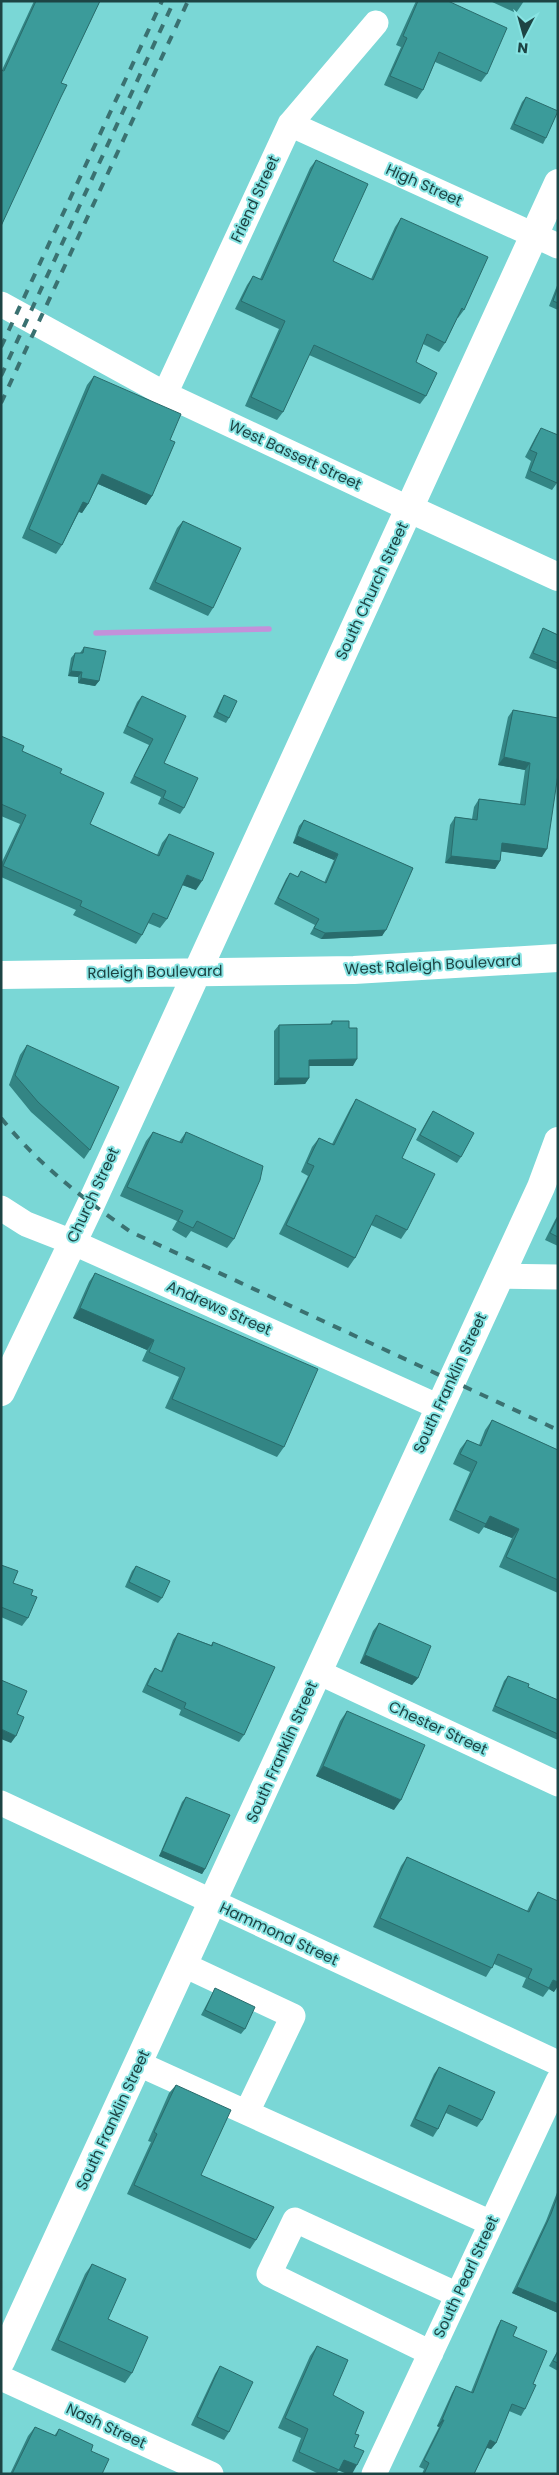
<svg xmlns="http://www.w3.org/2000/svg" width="559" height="2475" font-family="Poppins,sans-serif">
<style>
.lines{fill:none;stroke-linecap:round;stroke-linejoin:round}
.stream{stroke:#c391da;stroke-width:5.5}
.minor{stroke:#fff;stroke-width:25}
.major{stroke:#fff;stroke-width:28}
.rail{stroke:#3a7171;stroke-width:4;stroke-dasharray:9 9;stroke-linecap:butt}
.wall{fill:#338584}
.shaded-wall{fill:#296c6c}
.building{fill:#3b9b9a;stroke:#296c6c}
.labels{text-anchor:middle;stroke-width:4;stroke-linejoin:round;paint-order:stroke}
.street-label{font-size:15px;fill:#1d4444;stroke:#88e4e3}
</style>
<rect width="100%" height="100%" fill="#7ad7d6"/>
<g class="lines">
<path class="stream" d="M96,633L269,629"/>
<path class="minor" d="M290,124L558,246
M1,304L165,394L410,509
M165,394L290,124L376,23
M1,1208L26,1224L72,1242L439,1407
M499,1276L558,1277
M318,1672L558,1784
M1,1803L558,2063
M184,1965L293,2016L247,2112
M139,2064L491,2223
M431,2353L269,2274L295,2220L458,2295
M1,2378L211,2474
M374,2474L558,2081"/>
<path class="major" d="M410,509L558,577
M1,975L354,970L558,958
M1,1392L91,1204L558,183
M1,2361L541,1187L558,1141"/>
<path class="rail" d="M1,347L162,1
M1,376L174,1
M1,403L188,1
M1,1118C41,1167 80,1196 131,1232L558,1430"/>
</g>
<path class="wall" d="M34,1H100L61,83L2,70Z
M416,1H448L487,74L481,82L435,62L423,90L417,99L384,85L401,47L396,45Z
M490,1H524L516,13Z
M526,97L546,138L543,144L510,129L522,102Z
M316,160L333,261L371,279L395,227L401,218L464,310L458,318H457L445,343L439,352L423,344L416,362L426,396L420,404L309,355L283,412L277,420L245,406L279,329L235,309L247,285L253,276L260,279L310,168Z
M558,283V310L549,306Z
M94,376L170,440L152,496L146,505L98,484L88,504L82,513L79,512L62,545L56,554L22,538L87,385Z
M541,428L557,483L552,490L525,478L531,461L525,457L536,436Z
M183,521L213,608L208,616L149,589L177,528Z
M543,628L558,635V670L529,658L540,634Z
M84,647L99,681L95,686L78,683V677L68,676L71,658L75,653H80Z
M224,695L229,718L226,723L213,717L221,700Z
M142,696L164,763L184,808L180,814L158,804L161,797L130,783L149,745L123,733L137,702Z
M513,710L558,718L542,857L501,851L500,861L495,869L445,863L450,825L455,817L472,819L474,807L479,799L520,804L525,770L498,765L508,717Z
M1,736L22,751L60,773L90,824L157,855L162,843L169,834L196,890L182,885L167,919L160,928L148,923L142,935L136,944L73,915L76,910L1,877V864L20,824L1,816Z
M304,820L413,868L382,936L321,939L310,934L315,925L274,904L286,879L290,873L297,877L301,871L324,883L334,860L293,843L299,826Z
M332,1021L349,1028L353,1066H309V1078L305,1084L274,1085V1031L279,1025L330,1024Z
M27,1045L90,1150L84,1159L31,1112L9,1085L20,1055Z
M356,1099L402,1158L407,1230L401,1239L371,1225L355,1258L348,1268L279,1234L308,1176L301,1172L312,1147L319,1138L332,1144L350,1109Z
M433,1111L461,1157L457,1163L416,1140L429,1117Z
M153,1132L179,1142L186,1132L234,1239L227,1248L191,1231L186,1238L172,1230L177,1221L120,1196L146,1141Z
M558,1215V1246L545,1240L555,1220Z
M95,1273L284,1447L277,1457L165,1408L179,1377L142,1361L147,1350L73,1318L89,1282Z
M492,1420L558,1450V1593L499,1567L512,1538L484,1527L479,1534L449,1520L470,1472L453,1464L460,1449L467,1440L479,1445L485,1430Z
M1,1565L13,1583L31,1595L28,1618L22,1626L1,1617Z
M136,1566L162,1598L158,1603L125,1587L132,1571Z
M379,1623L418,1678L412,1685L360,1663L373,1631Z
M178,1633L211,1645L213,1642L244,1735L239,1742L179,1715L181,1710L142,1692L150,1675L155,1668L161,1671L173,1640Z
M508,1676L528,1687L558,1700V1740L492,1711L504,1681Z
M347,1711L394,1810L316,1776L340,1721Z
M186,1797L205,1869L202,1874L159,1856L182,1802Z
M407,1857L527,1911L532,1901L538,1892L554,1992L549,1989L543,1997L522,1987L526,1978L494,1964L486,1977L373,1927L401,1866Z
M215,1988L245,2029L241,2034L201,2015L212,1994Z
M439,2067L482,2120L477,2127L446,2113L438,2129L433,2137L410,2126L434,2074Z
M176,2085L201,2175L256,2240L250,2249L127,2194L151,2142L148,2141L169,2093Z
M558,2190V2313L512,2293L546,2221Z
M92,2264L108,2319L132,2373L125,2383L51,2350L85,2274Z
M501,2320L513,2336L533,2384L525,2409L521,2416L509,2411L496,2443L491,2449L487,2448L474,2474H422L424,2469L419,2467L439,2427L437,2426L452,2393L456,2386L471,2392L497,2327Z
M317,2346L333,2395L355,2434L352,2474H347L339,2470L336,2474H319L292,2461L301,2438L278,2428L310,2356Z
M558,2350V2371L549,2366Z
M220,2366L229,2432L224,2440L191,2425L215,2374Z
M35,2427L54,2436L59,2429L91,2451L102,2474H10L28,2436Z"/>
<path class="shaded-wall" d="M102,474L152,496L146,505L96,483Z
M83,502L88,504L82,513L77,511Z
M71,671L82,672L78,677L68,676Z
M81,678L99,681L95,686L78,683Z
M504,757L530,763L525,770L498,765Z
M297,836L338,854L334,860L293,843Z
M502,843L547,849L542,857L497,851Z
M451,856L500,861L495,869L445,863Z
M187,875L202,881L196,890L180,884Z
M386,930L382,936L321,939L325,933Z
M357,1059L353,1066H305L309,1060Z
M279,1078H309L305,1084L274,1085Z
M80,1308L154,1340L147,1350L73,1318Z
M490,1516L519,1529L512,1538L484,1527Z
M365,1655L418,1678L412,1685L360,1663Z
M1,1729L16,1736L11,1743L1,1739Z
M323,1766L401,1800L394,1810L316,1776Z
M162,1851L205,1869L202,1874L159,1856Z
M553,1980L558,1982V1986L554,1992L549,1989Z
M517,2287L558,2304V2313L512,2293Z
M442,2420H444L439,2427L437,2426Z
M490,2440L496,2443L491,2449L485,2447Z
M344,2460L357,2465L352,2474H348L337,2470Z"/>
<path class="building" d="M36,1H100L61,83L67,85L61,97L1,226V70L4,71Z
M418,1H448L507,28L487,74L439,52L423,90L390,76L407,38L403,36Z
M526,97L558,111L546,138L514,124Z
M316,160L368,184L333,261L373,280L401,218L488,257L464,310L462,308L445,343L427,334L416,362L437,373L426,396L314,345L283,412L251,397L285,321L241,301L253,276L262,280Z
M558,287V303L553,301Z
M94,376L181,414L170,440L175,442L152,496L102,474L88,504L83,502L62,545L29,529Z
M541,428L558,435V481L557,483L530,471L537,453L530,450Z
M183,521L241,548L213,608L155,582Z
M543,628L558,635V663L533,653Z
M84,647L106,651L99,681L81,678L82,672L71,671L75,653H83Z
M224,695L237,701L229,718L217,712Z
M142,696L186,716L164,763L198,778L184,808L163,798L166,791L134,776L153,739L127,726Z
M513,710L558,718V774L547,849L502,843L500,861L451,856L455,817L477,820L479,799L525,805L530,763L504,757Z
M1,736L24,746L22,751L62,769L60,773L104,793L90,824L159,856L169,834L214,853L202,881L187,875L167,919L153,913L142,935L80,906L82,901L3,866L26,815L1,804Z
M304,820L413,868L386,930L325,933L314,928L319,919L278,898L290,873L298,877L301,871L326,883L338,854L297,836Z
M332,1021H349V1028H357V1059L309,1060V1078H279V1025L332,1024Z
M27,1045L119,1087L90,1150L38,1102L15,1075Z
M356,1099L416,1129L402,1158L435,1174L407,1230L376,1215L355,1258L286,1225L314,1166L307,1163L319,1138L334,1145Z
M433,1111L474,1133L461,1157L420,1135Z
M153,1132L182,1143L186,1132L263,1166L260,1180L234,1239L197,1221L193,1228L178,1221L183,1211L127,1187Z
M558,1217V1237L550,1233Z
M95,1273L318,1369L284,1447L172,1399L185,1368L149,1352L154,1340L80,1308Z
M492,1420L558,1450V1580L506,1557L519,1529L490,1516L486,1524L455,1510L477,1462L460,1454L467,1440L481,1446Z
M1,1565L18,1571L13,1583L33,1590L31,1595L37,1597L28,1618L1,1607Z
M136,1566L170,1581L162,1598L129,1582Z
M379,1623L431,1646L418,1678L365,1655Z
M178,1633L212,1646L213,1642L275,1667L244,1735L184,1708L186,1703L147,1685L155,1668L162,1672Z
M508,1676L529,1684L528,1687L558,1700V1734L495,1706Z
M1,1680L27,1691L17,1714L24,1717L16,1736L1,1729Z
M347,1711L425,1745L401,1800L323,1766Z
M186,1797L230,1815L205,1869L162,1851Z
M407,1857L529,1912L538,1892L558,1901V1982L553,1980L549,1988L528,1978L532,1969L498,1954L492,1968L380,1918Z
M215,1988L255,2007L245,2029L205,2010Z
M439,2067L495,2092L482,2120L449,2105L438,2129L415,2119Z
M176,2085L231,2110L201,2175L274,2207L256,2240L134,2185L157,2134L154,2132Z
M558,2195V2304L517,2287L551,2214Z
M92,2264L126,2279L108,2319L148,2337L132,2373L58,2340Z
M501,2320L517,2327L513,2336L547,2351L533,2384L536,2385L525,2409L512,2404L496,2443L490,2440L474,2474H424L429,2463L424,2460L444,2420H442L456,2386L473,2393Z
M317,2346L348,2360L333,2395L364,2412L355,2434L359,2435L354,2447L364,2451L357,2465L344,2460L339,2470L299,2452L308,2429L285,2418Z
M558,2351V2363L553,2361Z
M220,2366L253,2382L229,2432L197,2417Z
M35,2427L56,2436L59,2429L93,2445L91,2451L109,2459L102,2474H12Z"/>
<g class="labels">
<g class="street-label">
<text transform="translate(424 185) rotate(24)" y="5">High Street</text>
<text transform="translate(255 199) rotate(-65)" y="5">Friend Street</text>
<text transform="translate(295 455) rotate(25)" y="5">West Bassett Street</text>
<text transform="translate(372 591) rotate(-65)" y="5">South Church Street</text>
<text transform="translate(433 965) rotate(-3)" y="5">West Raleigh Boulevard</text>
<text transform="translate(155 972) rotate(-1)" y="5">Raleigh Boulevard</text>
<text transform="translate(93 1195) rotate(-65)" y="5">Church Street</text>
<text transform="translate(219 1308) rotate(24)" y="5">Andrews Street</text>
<text transform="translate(450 1383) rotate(-65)" y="5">South Franklin Street</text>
<text transform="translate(438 1728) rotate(25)" y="5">Chester Street</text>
<text transform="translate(282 1752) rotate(-66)" y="5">South Franklin Street</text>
<text transform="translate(279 1934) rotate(25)" y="5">Hammond Street</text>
<text transform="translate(113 2120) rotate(-65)" y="5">South Franklin Street</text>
<text transform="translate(466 2277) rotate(-65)" y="5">South Pearl Street</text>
<text transform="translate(106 2426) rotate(25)" y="5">Nash Street</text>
</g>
</g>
<rect width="559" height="2475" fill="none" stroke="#1d4444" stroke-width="5"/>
<g transform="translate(524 35) rotate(186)" stroke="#88e4e3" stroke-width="4" paint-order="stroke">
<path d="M0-4L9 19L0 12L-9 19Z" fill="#1d4444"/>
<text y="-8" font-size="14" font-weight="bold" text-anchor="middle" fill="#1d4444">N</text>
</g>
</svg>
